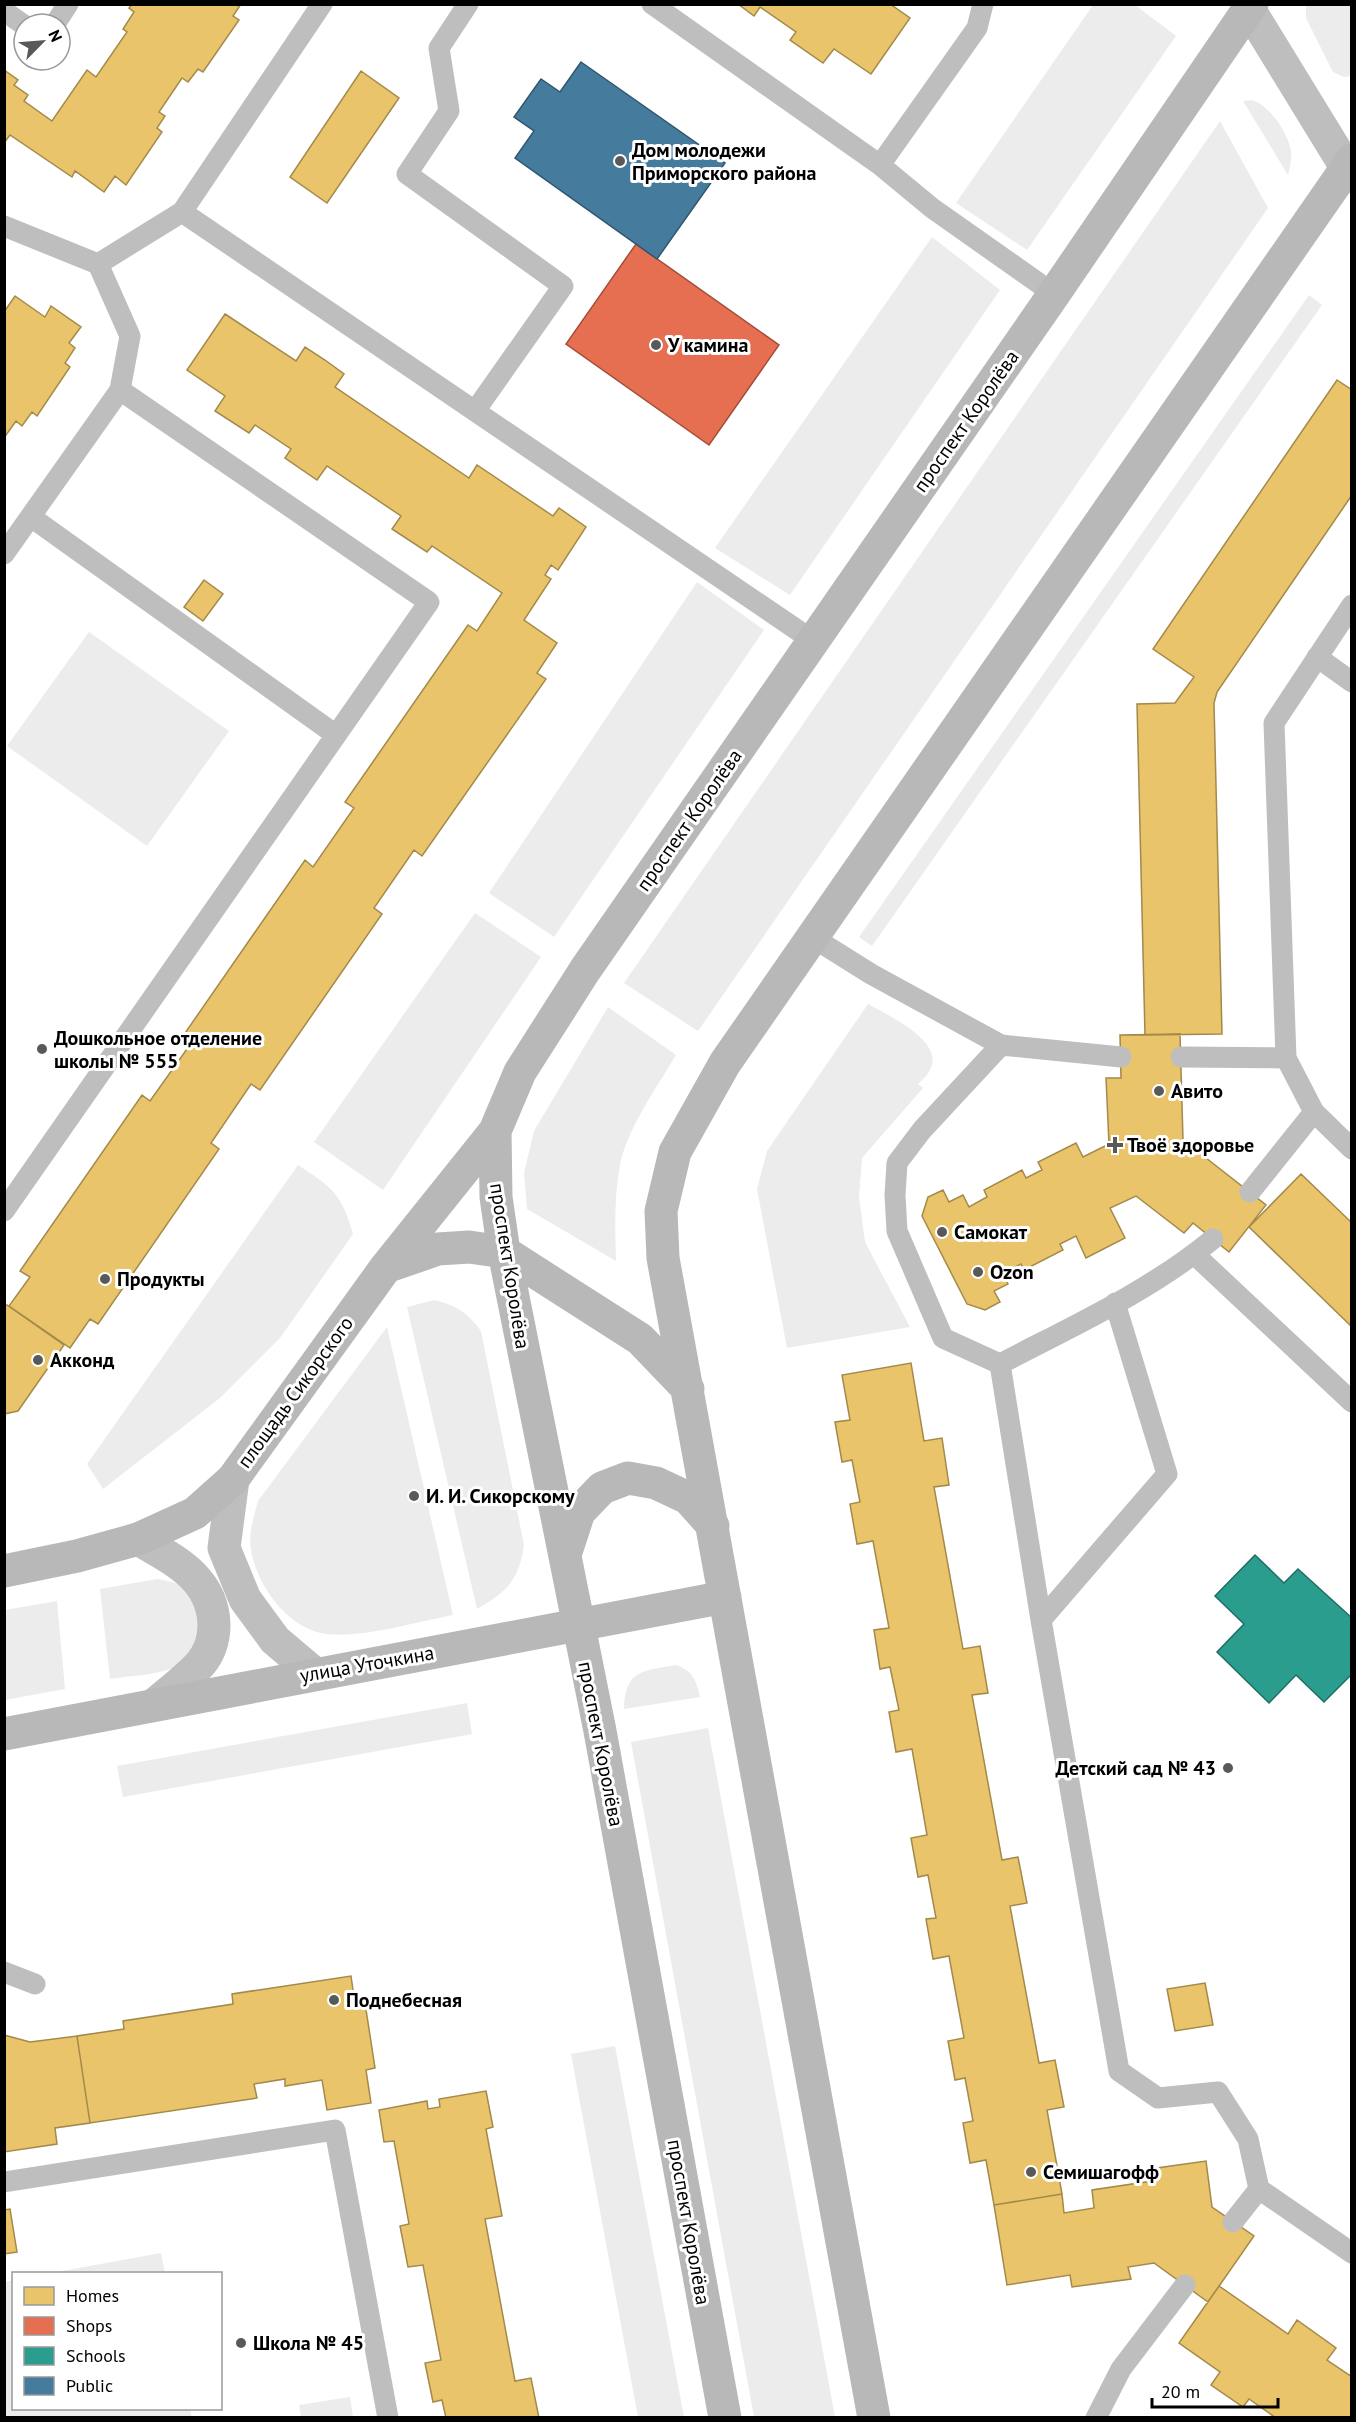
<svg xmlns="http://www.w3.org/2000/svg" width="1356" height="2422" font-family="'PT Sans',sans-serif">
<style>
.green{fill:#ececec}
.homes{fill:#e9c46a;stroke:#a3894a;stroke-width:1.5}
.shops{fill:#e76f51;stroke:#a24e39;stroke-width:1.5}
.schools{fill:#2a9d8f;stroke:#1d6e64;stroke-width:1.5}
.public{fill:#457b9d;stroke:#30566e;stroke-width:1.5}
.lines{fill:none;stroke-linecap:round;stroke-linejoin:round}
.lane{stroke:#bebebe;stroke-width:21}
.street{stroke:#bebebe;stroke-width:33}
.secondary{stroke:#b8b8b8;stroke-width:33}
.poi-dot{fill:#595959;stroke:#fff;stroke-width:2}
.labels{text-anchor:middle;stroke-width:6;stroke-linejoin:round;paint-order:stroke}
.poi-label{font-size:20px;font-weight:bold;fill:#000;stroke:#fff;text-anchor:start}
.street-label{font-size:20px;fill:#000;stroke:#fff}
</style>
<rect width="100%" height="100%" fill="#fff"/>
<path class="green" d="M1093,5H1135L1176,36L1027,250L956,203Z
M1306,5H1351V76L1344,77L1333,72L1306,18Z
M1251,100C1269,104 1288,133 1291,151C1292,159 1290,168 1288,175L1243,101Z
M1220,121L1268,208L698,1031L624,983Z
M932,237L1000,290L790,595L715,548Z
M1309,295L1322,305L872,946L859,937Z
M697,582L764,630L554,937L489,893Z
M89,632L229,731L147,846L7,746Z
M475,913L541,957L383,1190L314,1142Z
M868,1004C887,1015 946,1041 930,1070C928,1075 922,1080 918,1084L923,1088L862,1158L859,1197L865,1242L910,1327L787,1348L757,1189L767,1151Z
M608,1007L676,1055C657,1087 627,1129 620,1165C614,1197 615,1229 616,1261L527,1209L524,1173L534,1131Z
M298,1165C332,1187 342,1194 353,1234L280,1338L220,1398L103,1489L87,1464Z
M434,1300C456,1305 468,1313 481,1331L524,1545C519,1580 507,1592 477,1609L407,1307Z
M387,1327L453,1615C415,1622 365,1638 326,1634C288,1629 257,1586 251,1550C248,1534 254,1516 258,1501Z
M157,1579C162,1580 170,1581 175,1583C208,1599 207,1652 175,1667C159,1675 128,1676 110,1679L100,1589Z
M57,1601L65,1689L5,1700V1610Z
M676,1665C693,1671 696,1680 700,1697L624,1709C625,1670 642,1671 676,1665Z
M467,1703L472,1734L123,1797L117,1766Z
M708,1728L835,2417H754L631,1742Z
M615,2046L684,2417H638L571,2054Z
M161,2253L165,2273H51Z
M13,2280L14,2408L190,2409L192,2417H5V2282Z
M350,2397L353,2417H301L299,2405Z"/>
<path class="homes" d="M132,4H241L233,16L239,20L203,72L198,69L188,82L182,78L159,112L165,116L157,128L162,132L126,185L115,176L104,192L75,171L72,177L10,135L4,143V70L18,80L14,85L28,95L24,101L52,121L87,70L96,77L127,32L123,29L134,12L129,8Z
M738,4H890L910,18L871,74L834,49L823,63L790,40L796,32L760,7L754,16Z
M361,71L399,98L327,203L290,177Z
M15,296L45,317L51,306L81,327L69,343L75,348L65,363L70,367L37,416L32,412L22,426L16,421L4,438V312Z
M225,314L296,361L305,347L325,360L344,374L335,387L469,478L477,465L553,516L559,508L586,527L558,570L551,565L545,575L551,579L524,620L557,643L537,673L546,679L422,856L414,850L374,908L382,914L260,1090L251,1084L211,1143L219,1149L98,1324L90,1319L70,1348L9,1306L30,1277L20,1271L142,1095L150,1101L192,1042L183,1036L305,860L313,867L354,808L345,802L468,625L477,631L502,593L432,546L427,552L392,529L401,516L327,466L317,480L285,458L291,449L255,425L249,433L215,411L225,396L187,370Z
M1337,380L1352,390V495L1217,692L1214,703L1222,1034L1145,1035L1137,704L1175,703L1194,677L1153,649Z
M204,580L223,594L203,621L184,607Z
M1180,1034L1183,1140L1266,1205L1229,1252L1193,1223L1184,1233L1136,1196L1110,1208L1125,1238L1086,1258L1076,1236L1060,1244L1063,1250L1024,1270L1021,1264L1003,1273L1008,1284L994,1291L1000,1302L985,1310L967,1304L922,1216L928,1197L943,1190L949,1202L963,1195L969,1207L987,1197L984,1190L1022,1170L1026,1178L1042,1170L1038,1162L1076,1143L1083,1157L1109,1144L1106,1078H1121L1120,1035Z
M1301,1174L1352,1223V1327L1249,1227Z
M4,1303L64,1345L18,1411L4,1414Z
M911,1363L924,1441L942,1438L949,1485L934,1487L963,1649L980,1646L988,1693L972,1695L1002,1860L1018,1857L1027,1903L1010,1906L1039,2063L1055,2060L1064,2107L1047,2110L1062,2194L994,2205L986,2160L970,2163L963,2123L973,2121L965,2078L955,2080L948,2041L964,2038L949,1956L933,1959L926,1919L936,1918L928,1875L918,1877L911,1838L927,1835L912,1749L896,1752L889,1712L899,1710L890,1667L880,1669L874,1630L889,1628L873,1541L857,1544L850,1504L860,1502L852,1460L842,1462L835,1422L850,1420L842,1375Z
M351,1976L355,2004L365,2003L375,2068L366,2070L371,2103L327,2110L322,2080L285,2086V2079L254,2084L257,2098L90,2123L77,2036L124,2029L123,2021L233,2004L232,1994Z
M1205,1983L1213,2025L1175,2031L1167,1989Z
M4,2035L30,2042L77,2036L90,2123L55,2128L57,2144L4,2152Z
M486,2091L493,2127L486,2129L502,2216L485,2219L515,2381L531,2378L539,2418H446L442,2400L433,2402L425,2363L441,2360L423,2265L408,2267L400,2226L409,2224L394,2141L384,2142L379,2110L427,2101L428,2109L440,2107L439,2099Z
M1206,2161L1212,2207L1254,2236L1208,2302L1154,2263L1128,2267L1131,2279L1072,2287L1070,2275L1007,2285L994,2205L1062,2194L1064,2213L1094,2208L1092,2190L1152,2181L1150,2169Z
M10,2209L17,2252L4,2254V2210Z
M1219,2286L1288,2334L1297,2320L1336,2348L1327,2360L1352,2377V2418H1276L1249,2399L1243,2407L1211,2385L1220,2372L1179,2343Z"/>
<path class="shops" d="M636,244L779,345L709,445L566,344Z"/>
<path class="schools" d="M1255,1555L1284,1583L1298,1569L1352,1618V1674L1324,1702L1296,1675L1269,1703L1217,1652L1244,1624L1215,1596Z"/>
<path class="public" d="M581,62L725,163L657,259L515,158L534,131L514,117L541,79L560,92Z"/>
<g class="lines">
<path class="lane" d="M468,4L439,48L449,111L407,174L563,286L475,411
M652,4L880,165L932,208L1054,294
M4,11L24,25
M55,24L68,4
M880,165L977,28L983,4
M182,212L812,640
M4,226L98,264L182,212L322,4
M31,517L336,735
M4,554L120,390
M1352,605L1274,723L1286,1058L1314,1112L1352,1149
M1317,657L1352,682
M812,937L871,974L1001,1045L1121,1057
M1001,1045L922,1130L897,1163L895,1195L897,1231L943,1338L1000,1364C1073,1326 1150,1291 1213,1239
M1181,1057L1286,1058
M1250,1192L1314,1112
M4,1211L429,602L120,390L130,336L98,264
M1194,1254L1352,1402
M1000,1364L1041,1620L1119,2071L1158,2098L1218,2092L1248,2139L1259,2189L1352,2253
M1041,1620L1167,1474L1115,1303
M4,1972L35,1984
M4,2182L335,2130L388,2418
M1233,2222L1259,2189
M1096,2418L1121,2369L1185,2285"/>
<path class="street" d="M1249,9L1352,177
M233,1479L224,1548L245,1599L275,1640L314,1673
M138,1539C174,1560 213,1578 214,1625C214,1639 210,1652 201,1663C188,1678 170,1691 155,1704"/>
<path class="secondary" d="M386,1267L438,1249L469,1247L504,1252L640,1339L688,1389
M565,1555L579,1512L602,1488L628,1478L656,1483L688,1498L713,1526
M4,1571L77,1556L138,1539L195,1513L233,1479L386,1267L495,1131
M4,1734L725,1597
M725,2418L600,1731L504,1252L496,1197L495,1131L520,1072L585,970L1054,294L1252,4
M874,2418L663,1258L661,1211L675,1152L725,1063L1352,160"/>
</g>
<g class="poi-dot">
<circle cx="620" cy="161" r="6"/>
<circle cx="656" cy="345" r="6"/>
<circle cx="42" cy="1049" r="6"/>
<circle cx="1159" cy="1091" r="6"/>
<path d="M1112 1136h6v6h6v6h-6v6h-6v-6h-6v-6h6z"/>
<circle cx="942" cy="1232" r="6"/>
<circle cx="978" cy="1272" r="6"/>
<circle cx="105" cy="1279" r="6"/>
<circle cx="38" cy="1360" r="6"/>
<circle cx="414" cy="1496" r="6"/>
<circle cx="1228" cy="1768" r="6"/>
<circle cx="334" cy="2000" r="6"/>
<circle cx="1031" cy="2172" r="6"/>
<circle cx="241" cy="2343" r="6"/>
</g>
<g class="labels">
<g class="poi-label">
<text x="632" y="157">Дом молодежи<tspan x="632" dy="23">Приморского района</tspan></text>
<text x="668" y="352">У камина</text>
<text x="54" y="1045">Дошкольное отделение<tspan x="54" dy="23">школы № 555</tspan></text>
<text x="1171" y="1098">Авито</text>
<text x="1127" y="1152">Твоё здоровье</text>
<text x="954" y="1239">Самокат</text>
<text x="990" y="1279">Ozon</text>
<text x="117" y="1286">Продукты</text>
<text x="50" y="1367">Акконд</text>
<text x="426" y="1503">И. И. Сикорскому</text>
<text x="1216" y="1775" text-anchor="end">Детский сад № 43</text>
<text x="346" y="2007">Поднебесная</text>
<text x="1043" y="2179">Семишагофф</text>
<text x="253" y="2350">Школа № 45</text>
</g>
<g class="street-label">
<text transform="translate(966 421) rotate(-55)" y="7">проспект Королёва</text>
<text transform="translate(689 820) rotate(-55)" y="7">проспект Королёва</text>
<text transform="translate(510 1266) rotate(81)" y="7">проспект Королёва</text>
<text transform="translate(295 1392) rotate(-54)" y="7">площадь Сикорского</text>
<text transform="translate(367 1664) rotate(-10)" y="7">улица Уточкина</text>
<text transform="translate(601 1744) rotate(79)" y="7">проспект Королёва</text>
<text transform="translate(689 2222) rotate(80)" y="7">проспект Королёва</text>
</g>
</g>
<rect width="1356" height="2422" fill="none" stroke="#000000" stroke-width="12"/>
<rect x="12" y="2272" width="210" height="138" fill="#ffffff" stroke="#999999" stroke-width="1.5"/>
<rect x="24" y="2287" width="30" height="18" fill="#e9c46a" stroke="#999999" stroke-width="1.5"/>
<text x="66" y="2302" font-size="18" fill="#000000">Homes</text>
<rect x="24" y="2317" width="30" height="18" fill="#e76f51" stroke="#999999" stroke-width="1.5"/>
<text x="66" y="2332" font-size="18" fill="#000000">Shops</text>
<rect x="24" y="2347" width="30" height="18" fill="#2a9d8f" stroke="#999999" stroke-width="1.5"/>
<text x="66" y="2362" font-size="18" fill="#000000">Schools</text>
<rect x="24" y="2377" width="30" height="18" fill="#457b9d" stroke="#999999" stroke-width="1.5"/>
<text x="66" y="2392" font-size="18" fill="#000000">Public</text>
<g transform="translate(42 42) rotate(65)"><circle r="28" fill="#ffffff" stroke="#999999" stroke-width="1.5"/>
<path d="M0-4.5L10 22L0 15L-10 22Z" fill="#595959"/>
<text y="-9" font-size="16" font-weight="bold" text-anchor="middle" fill="#000000">N</text>
</g>
<path d="M1152 2398v9h126v-9" fill="none" stroke="#000000" stroke-width="3"/>
<text x="1161" y="2398" font-size="18" fill="#000000" stroke="#ffffff" stroke-width="4.5" paint-order="stroke">20 m</text>
</svg>
